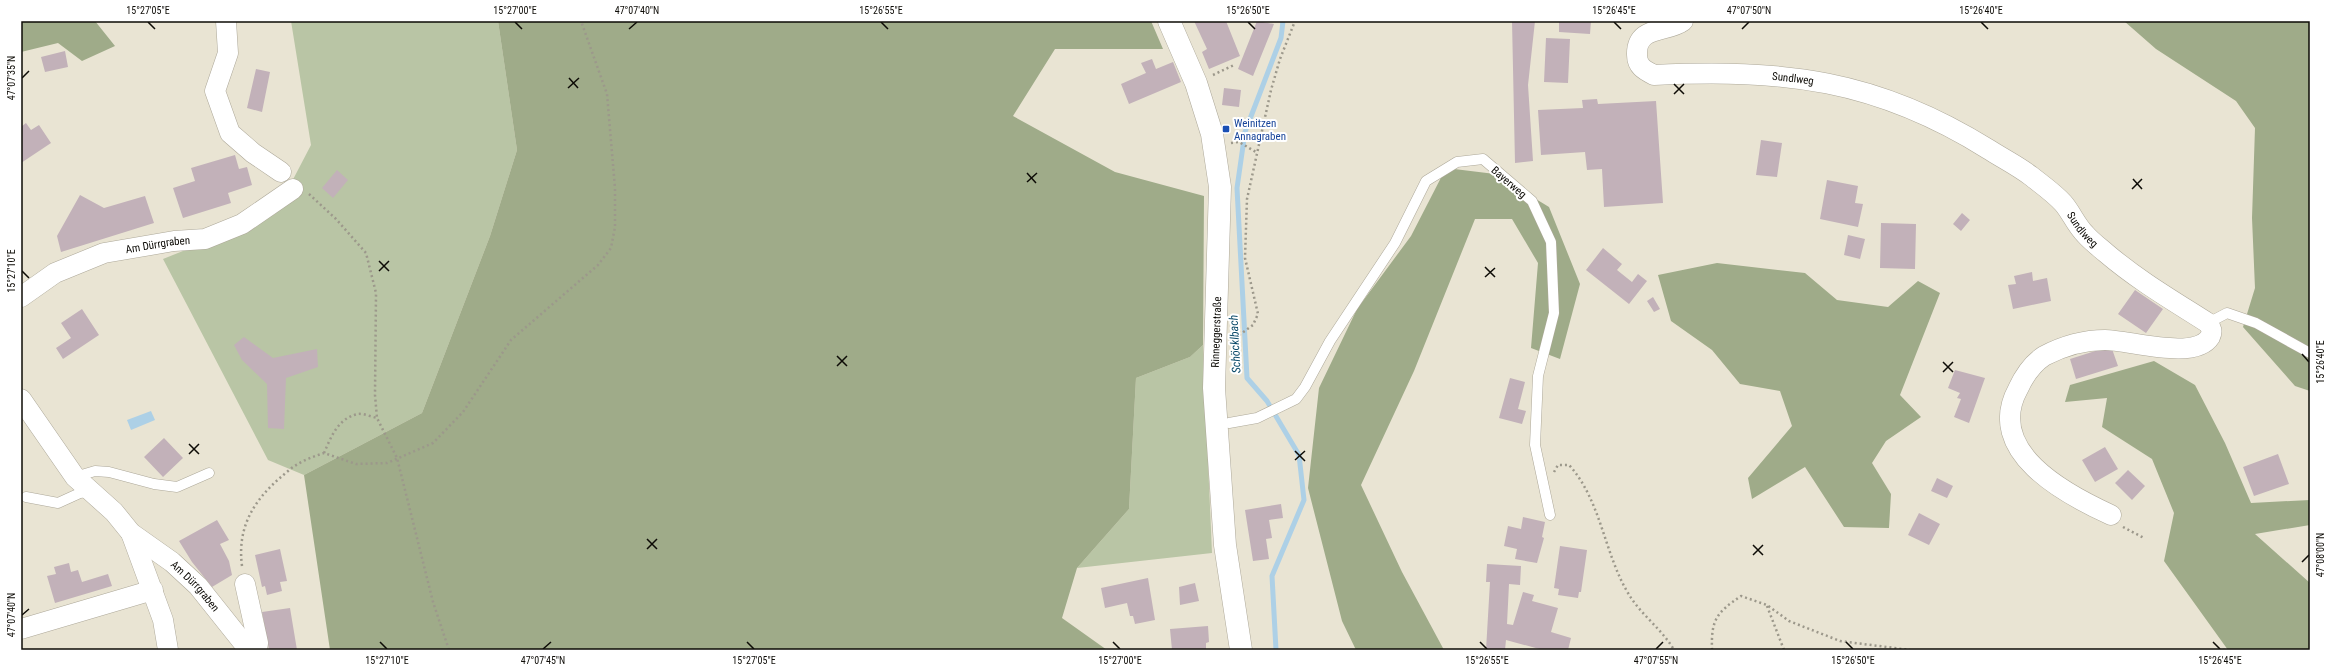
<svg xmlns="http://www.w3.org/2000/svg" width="2331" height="671" font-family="'Roboto Condensed',sans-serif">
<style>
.green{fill:#b9c5a5}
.forest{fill:#9fab89}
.water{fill:#add0e6}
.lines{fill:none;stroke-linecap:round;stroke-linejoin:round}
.stream{stroke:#add0e6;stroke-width:5}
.building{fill:#c2b1b9}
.service-casing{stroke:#ada899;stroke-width:11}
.minor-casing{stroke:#ada899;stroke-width:21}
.secondary-casing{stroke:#ada899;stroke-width:23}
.path{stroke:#9c988b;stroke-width:2.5;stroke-dasharray:2 3;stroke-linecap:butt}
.service{stroke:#fff;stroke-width:10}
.minor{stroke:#fff;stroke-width:20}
.secondary{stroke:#fff;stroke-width:22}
.ticks{fill:none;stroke:#0d0b06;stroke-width:1.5}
.transit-dot{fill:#1a4fb4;stroke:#fff;stroke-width:1.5}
.labels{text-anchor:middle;stroke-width:4;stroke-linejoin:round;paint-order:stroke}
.street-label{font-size:11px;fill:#0d0b06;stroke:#fff}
.transit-label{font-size:11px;fill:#164399;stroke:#fff;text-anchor:start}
.water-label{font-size:12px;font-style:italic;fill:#0c4b6a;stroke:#fff}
.neatline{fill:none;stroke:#0d0b06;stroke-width:1.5}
.ticks-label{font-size:10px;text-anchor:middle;fill:#0d0b06}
</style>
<rect width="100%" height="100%" fill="#e9e4d3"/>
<path class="green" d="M291,21H498L517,150L490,236L422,413L304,475L268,460L163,259L275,214L311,145Z
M1203,345L1212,553L1077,568L1129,509L1136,378L1190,357Z"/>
<path class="forest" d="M21,21H95L115,46L82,61L58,43L21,52Z
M498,21H1151L1163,49H1055L1013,116L1115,172L1204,196L1203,345L1190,357L1136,378L1129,509L1077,568L1062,618L1107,650H330L304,475L422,413L490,236L517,150Z
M2124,21H2310V391L2295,386L2243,327L2255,288L2252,218L2255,128L2236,101L2156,49Z
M1446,168L1495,174L1549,207L1580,284L1560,359L1531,348L1538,263L1512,219H1475L1414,371L1361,485L1402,572L1444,650H1356L1342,621L1308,488L1319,388L1357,309L1411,236Z
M1717,263L1805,273L1837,300L1888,307L1918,281L1940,293L1900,395L1921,417L1886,441L1872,463L1891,494L1889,528L1844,527L1805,467L1752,499L1748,478L1792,426L1780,391L1740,384L1712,350L1671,321L1658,275Z
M2154,361L2195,385L2225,443L2251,503L2310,500V525L2255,534L2310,583V650H2228L2164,561L2174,513L2152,459L2102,427L2107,398L2065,402L2070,385Z"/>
<path class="water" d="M151,411L155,420L131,430L127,420Z"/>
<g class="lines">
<path class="stream" d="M1276,650L1272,576L1304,500L1299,455L1267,401L1247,378L1237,188L1245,132L1281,38L1283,21"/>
</g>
<path class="building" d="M1194,21H1226L1240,56L1209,69L1202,52L1207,49Z
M1257,21L1274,24L1253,76L1238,69Z
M1512,21H1535L1528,85L1533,161L1515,163Z
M1559,21H1591L1590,34L1559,32Z
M1546,38L1570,39L1568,83L1544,82Z
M65,51L68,67L45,72L41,57Z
M1152,59L1156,69L1173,62L1181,82L1129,104L1121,84L1146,73L1141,63Z
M256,69L270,72L262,112L247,108Z
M1224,88L1241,90L1239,107L1222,105Z
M1597,99L1598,104L1656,101L1663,203L1604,207L1602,169L1587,170L1585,152L1541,155L1538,110L1583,108L1582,100Z
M26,123L31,130L39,125L51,143L21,163V127Z
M1761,140L1782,143L1777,177L1756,175Z
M235,155L239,169L247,167L252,185L228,193L231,203L183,218L173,188L195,181L191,168Z
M337,170L348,180L333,198L322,188Z
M1827,180L1858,186L1855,203L1863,204L1858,227L1820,219Z
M80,195L104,208L145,196L154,223L61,252L57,236Z
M1962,213L1970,220L1961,231L1953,224Z
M1881,223L1916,224L1915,269L1880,268Z
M1848,235L1865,239L1860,259L1844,255Z
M1603,248L1622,264L1617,270L1632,282L1638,274L1647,281L1629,304L1586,270Z
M2032,272L2033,281L2047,278L2051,301L2013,309L2008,285L2016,284L2014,276Z
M2135,290L2163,309L2146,333L2118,314Z
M1653,297L1660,309L1654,312L1647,301Z
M82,309L99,335L63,359L56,348L71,338L61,323Z
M244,337L273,358L317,349L318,367L286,378L284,429L268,428L267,384L242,360L234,345Z
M2111,346L2118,366L2076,379L2070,359Z
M1955,370L1985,378L1969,423L1954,417L1961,399L1957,398L1960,393L1948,388Z
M1510,378L1525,382L1518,409L1526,411L1522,424L1499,418Z
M164,438L183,458L163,477L144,457Z
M2105,447L2118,469L2095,482L2082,460Z
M2278,454L2289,484L2254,496L2243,467Z
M2128,470L2145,486L2132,500L2115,483Z
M1937,478L1953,486L1947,498L1931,491Z
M1281,504L1283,518L1269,520L1272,538L1266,539L1269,559L1253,561L1245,510Z
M1919,513L1940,524L1929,545L1908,535Z
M1523,517L1545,522L1542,537L1544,538L1537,563L1515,559L1517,549L1504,546L1508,526L1521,529Z
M217,520L229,540L220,544L229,561L232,575L212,587L192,562L179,541Z
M1560,546L1587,550L1581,592H1579L1578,598L1558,595L1559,589L1554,588Z
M280,549L287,581L280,582L282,591L267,595L265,586L262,587L255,555Z
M69,563L71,572L78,570L82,582L108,574L112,586L55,603L47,576L56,574L54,567Z
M1487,564L1521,566L1520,585L1509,584L1507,624L1513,625L1523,592L1534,595L1532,601L1558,608L1551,632L1571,638L1568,650H1543L1506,640L1505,650H1486L1490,582H1486Z
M1148,578L1155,620L1135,624L1133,616H1130L1127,603L1105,608L1101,588Z
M1195,583L1199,601L1180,605L1179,587Z
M290,608L297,650H269L262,612Z
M1208,626L1209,642L1206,643V650H1172L1170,629Z"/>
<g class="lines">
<g class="service-casing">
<path id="service" d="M2208,323L2227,313L2256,323L2310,353
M1229,423L1257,418L1296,399L1305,387L1330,341L1395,243L1426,181L1457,162L1483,159L1532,201L1551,242L1554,313L1538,376L1535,445L1550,515
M75,477L95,471L109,472L154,484L177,487L209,473
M26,497L58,503L80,493L90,491"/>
</g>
<g class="minor-casing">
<g id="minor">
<path d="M226,21L228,53L215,91L230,133L253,153L281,172"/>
<path id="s1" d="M1683,21C1667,33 1636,25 1637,55C1637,66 1644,70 1654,75C1783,69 1876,79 1988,149C2002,158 2018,166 2031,176C2041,184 2054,193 2063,203C2071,212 2076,225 2085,234C2091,241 2099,247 2106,253C2139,281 2172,300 2208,323C2211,328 2213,331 2210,337C2195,361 2129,340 2105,340C2083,340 2063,346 2044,356C2032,364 2024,376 2018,389C1984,451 2065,494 2111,515"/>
<path id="s2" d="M21,297L55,273L104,253L174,241L205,239L242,224L293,189"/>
<path id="s3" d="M21,399L75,477L114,512L131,533L172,562L198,586L249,650"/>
<path d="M131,533L163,620L168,650"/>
<path d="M245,584L258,643L257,650"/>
<path d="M21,629L153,590"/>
</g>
</g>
<g class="secondary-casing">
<path id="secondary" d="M1169,21L1196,83L1212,134L1220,187L1214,388L1225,545L1241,650"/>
</g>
<path class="path" d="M1213,75L1234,65
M1231,143L1239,142L1256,152
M309,194L336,219L366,253L376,293L375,395L377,418L397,458L433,602L449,650
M1235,338L1253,325L1258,314L1245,258L1247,199L1271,90L1280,59L1295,21
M324,453C331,437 338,418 358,414C363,413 372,417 377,418
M1554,472L1558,465H1569C1601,500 1604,553 1628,593C1640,614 1662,629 1674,650
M2123,527L2144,538
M242,566C237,528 253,501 281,477C286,473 292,467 298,464C306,459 315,456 324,453L356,464L387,463L433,443L463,412L511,340L598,265L611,248L615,227V188L607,94L581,21
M1767,606L1784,650
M1712,650C1711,620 1716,613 1741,596L1767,605L1789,621L1840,641L1910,650
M2223,650H2225"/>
<use href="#service" class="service"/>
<use href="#minor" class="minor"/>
<use href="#secondary" class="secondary"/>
</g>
<path class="ticks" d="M148,22L155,29M515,22L522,29M881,22L888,29M1248,22L1255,29M1614,22L1621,29M1981,22L1988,29M629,29L637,22M1742,29L1749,22M22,78L29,71M569,78L578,88M1674,84L1684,94M568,88L579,78M1674,94L1684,84M1027,173L1036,183M2133,179L2142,189M1027,182L1037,173M2132,189L2142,179M379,261L389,271M1485,267L1495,277M22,271L29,278M379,271L389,261M1485,277L1495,268M2302,354L2309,362M837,356L847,366M1943,362L1953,372M837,366L847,356M1943,372L1953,362M189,444L199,454M1295,451L1305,461M189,454L199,444M1295,460L1305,451M647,539L657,549M1753,545L1763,555M647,549L657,539M1753,555L1763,545M2302,562L2309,555M22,615L29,609M380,642L387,649M747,642L754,649M1113,642L1120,649M1480,642L1487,649M1846,642L1853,649M2213,642L2220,649M543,649L551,642M1656,649L1663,642"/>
<rect class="transit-dot" x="1222" y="125" width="8" height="8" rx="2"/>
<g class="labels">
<g class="street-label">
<text dy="4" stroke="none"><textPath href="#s1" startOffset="230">Sundlweg</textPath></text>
<text transform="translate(1509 182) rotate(41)" y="4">Bayerweg</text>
<text dy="4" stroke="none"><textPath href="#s1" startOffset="565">Sundlweg</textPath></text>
<text dy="4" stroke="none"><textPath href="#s2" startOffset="149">Am Dürrgraben</textPath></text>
<text transform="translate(1216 332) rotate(-88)" y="4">Rinneggerstraße</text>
<text dy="4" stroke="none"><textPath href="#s3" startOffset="258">Am Dürrgraben</textPath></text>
</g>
<g class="transit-label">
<text x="1234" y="127">Weinitzen<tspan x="1234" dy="13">Annagraben</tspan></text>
</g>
<g class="water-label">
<text transform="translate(1235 344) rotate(-93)" y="4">Schöcklbach</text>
</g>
</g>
<rect width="2331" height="671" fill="none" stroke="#ffffff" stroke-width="44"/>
<rect x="22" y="22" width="2287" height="627" class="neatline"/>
<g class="ticks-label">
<text x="148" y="14">15°27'05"E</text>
<text x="515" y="14">15°27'00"E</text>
<text x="637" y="14">47°07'40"N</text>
<text x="881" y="14">15°26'55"E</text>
<text x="1248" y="14">15°26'50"E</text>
<text x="1614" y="14">15°26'45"E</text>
<text x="1749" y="14">47°07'50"N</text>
<text x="1981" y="14">15°26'40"E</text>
<text transform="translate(11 78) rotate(-90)" y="4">47°07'35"N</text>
<text transform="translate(11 271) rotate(-90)" y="4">15°27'10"E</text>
<text transform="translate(2320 362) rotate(-90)" y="4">15°26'40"E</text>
<text transform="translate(2320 555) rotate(-90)" y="4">47°08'00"N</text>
<text transform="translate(11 615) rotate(-90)" y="4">47°07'40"N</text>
<text x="387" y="664">15°27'10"E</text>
<text x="543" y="664">47°07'45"N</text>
<text x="754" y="664">15°27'05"E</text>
<text x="1120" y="664">15°27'00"E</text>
<text x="1487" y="664">15°26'55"E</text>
<text x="1656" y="664">47°07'55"N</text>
<text x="1853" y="664">15°26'50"E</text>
<text x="2220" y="664">15°26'45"E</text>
</g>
</svg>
